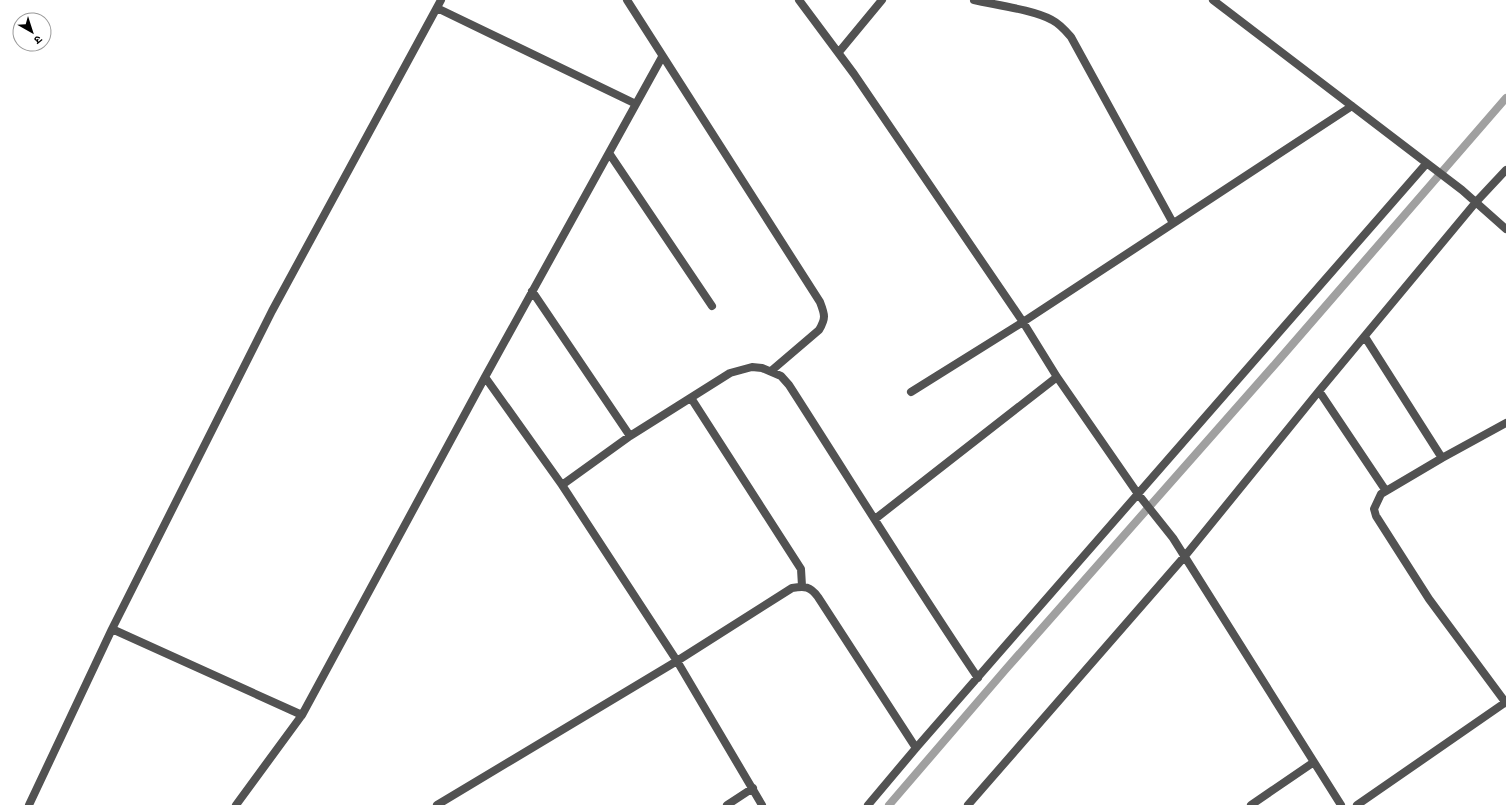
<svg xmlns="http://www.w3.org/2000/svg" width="1506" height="805" font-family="Inter,'Noto Sans Devanagari',sans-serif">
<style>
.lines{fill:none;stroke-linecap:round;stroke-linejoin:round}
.stream{stroke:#a0a0a0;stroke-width:8}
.minor{stroke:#525252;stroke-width:8}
</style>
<rect width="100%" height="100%" fill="#fff"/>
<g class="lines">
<path class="stream" d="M889,805L1006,669L1277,362L1506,98"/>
<path class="minor" d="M627,0L820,302C825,315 826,318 819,330L771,371
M799,0L854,74L1023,322L1057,377L1138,494L1173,538L1341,805
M974,0C996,5 1034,10 1052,20C1060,24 1065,30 1071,37L1173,223
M1213,0L1462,190L1506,229
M437,8L636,104
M839,52L882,0
M609,153L712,306
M532,291L630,436
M1365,337L1442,458
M485,377L562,485L677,661L762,805
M1319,391L1386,491
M911,392L1023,322L1352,106
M691,398L801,569L802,586
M562,485L630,436L730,373L752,367L762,368L781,376L789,385C852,483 913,582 978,678
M875,519L1057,377
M112,629L302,715
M1506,703L1429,599L1376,516L1374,509L1381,494L1442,458L1506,423
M29,805L112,629L272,311L441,0
M236,805L302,715L485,377L662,57
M437,805L677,661L792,588C805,586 810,586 818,597L916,748
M727,805L753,788
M868,805L916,748L1426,164
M968,805L1185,556L1319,391L1476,202L1506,170
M1251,805L1314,762
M1357,805L1506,702"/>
</g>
<g transform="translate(32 32) rotate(141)"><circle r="19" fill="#ffffff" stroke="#999999"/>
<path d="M0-3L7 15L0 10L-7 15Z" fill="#000000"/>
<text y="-6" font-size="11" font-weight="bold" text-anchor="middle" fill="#000000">उ</text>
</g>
</svg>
